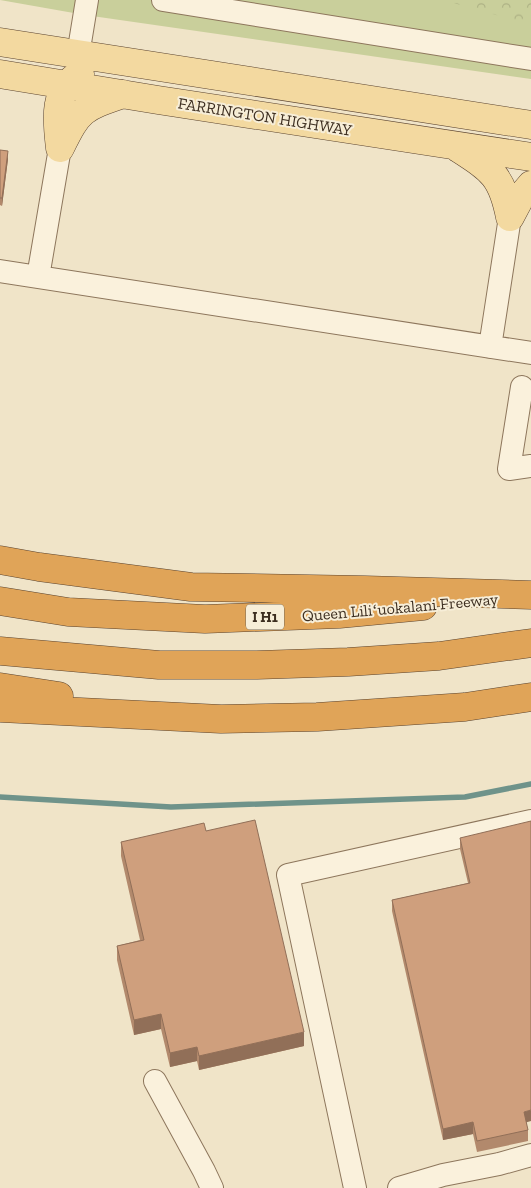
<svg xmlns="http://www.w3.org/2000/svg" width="531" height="1188" font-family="'Zilla Slab',serif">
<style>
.green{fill:#c9cf9b}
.forest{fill:url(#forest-crowns)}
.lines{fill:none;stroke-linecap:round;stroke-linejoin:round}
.stream{stroke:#6f938a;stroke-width:5.5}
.minor-casing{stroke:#8d765c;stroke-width:24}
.major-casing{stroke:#5b4430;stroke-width:29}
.highway-casing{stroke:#5b4430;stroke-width:29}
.minor{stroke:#faf1dc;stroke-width:22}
.major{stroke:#f3d9a0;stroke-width:28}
.highway{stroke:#e0a458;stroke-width:28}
.wall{fill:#b2896c}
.shaded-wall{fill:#916f58}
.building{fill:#cf9f7d;stroke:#916f58}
.labels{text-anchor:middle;stroke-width:4;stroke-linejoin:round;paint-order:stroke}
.shield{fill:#f7eed8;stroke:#756857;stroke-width:1}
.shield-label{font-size:15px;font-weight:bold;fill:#3d2e20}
.street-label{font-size:16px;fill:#3d2e20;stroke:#f7eed8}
</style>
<defs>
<pattern id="forest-crowns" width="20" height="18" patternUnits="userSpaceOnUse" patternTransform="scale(1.25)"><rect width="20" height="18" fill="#c9cf9b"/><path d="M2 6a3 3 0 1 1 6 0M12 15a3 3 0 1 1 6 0" fill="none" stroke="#aeb285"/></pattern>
</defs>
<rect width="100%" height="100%" fill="#f0e4c8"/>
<path class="green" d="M0,0H531V79L85,15Z"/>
<path class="forest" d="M443,0H477L495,6L505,0H531V25Z"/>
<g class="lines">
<path class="stream" d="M0,797L171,807L465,797L531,784"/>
<g class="minor-casing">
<path id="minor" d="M163,0L531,59
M78,55L87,0
M0,271L531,353
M38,277L60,148
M490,347L510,217
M522,387L509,469L531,466
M155,1081L204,1171L212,1188
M355,1188L288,875L531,821
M399,1188L443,1175L499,1164L531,1155"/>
</g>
<g class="major-casing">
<path id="major" d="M0,42L531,125
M0,74L158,100L531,157
M60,148C57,121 52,91 80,74
M60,148C79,109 82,108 123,94
M458,148C492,170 502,176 510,217
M510,217L520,198L531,185"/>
</g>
<g class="highway-casing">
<path id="highway" d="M0,560L39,567L191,587L365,590L531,595
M0,601L68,612L205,619L339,614L423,606
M0,651L159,665H257L348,662L439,656L531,643
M0,687L59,696
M0,708L221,719L317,717L465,707L531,697"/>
</g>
<use href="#minor" class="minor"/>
<use href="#major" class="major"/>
<use href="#highway" class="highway"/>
</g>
<path class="wall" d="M0,150L8,159L2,206L0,205Z
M206,831L304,1046L199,1070L197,1061L170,1067L161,1029L134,1035L117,960V946L140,940L121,856V842Z
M460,838L528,1130V1141L477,1152L473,1134L443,1140L392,911V900L468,883L460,849Z"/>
<path class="shaded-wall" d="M8,151V159L2,206V198Z
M161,1014V1029L134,1035V1020Z
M304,1032V1046L199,1070V1056Z
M197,1047V1061L170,1067V1053Z
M531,1110V1121L524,1123V1112Z
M473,1122V1134L443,1140V1129Z"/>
<path class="building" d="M0,150L8,151L2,198H0Z
M255,820L304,1032L199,1056L197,1047L170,1053L161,1014L134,1020L117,946L144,940L121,842L204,823L206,831Z
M531,821V1110L524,1112L528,1130L477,1141L473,1122L443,1129L392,900L470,883L460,838Z"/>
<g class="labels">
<rect class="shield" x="246" y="604.5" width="38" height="25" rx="4"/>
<g class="shield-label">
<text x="265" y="622">I H1</text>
</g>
<g class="street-label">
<text transform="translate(265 116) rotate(9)" y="6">FARRINGTON HIGHWAY</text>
<text transform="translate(400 607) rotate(-5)" y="6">Queen Liliʻuokalani Freeway</text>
</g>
</g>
</svg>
